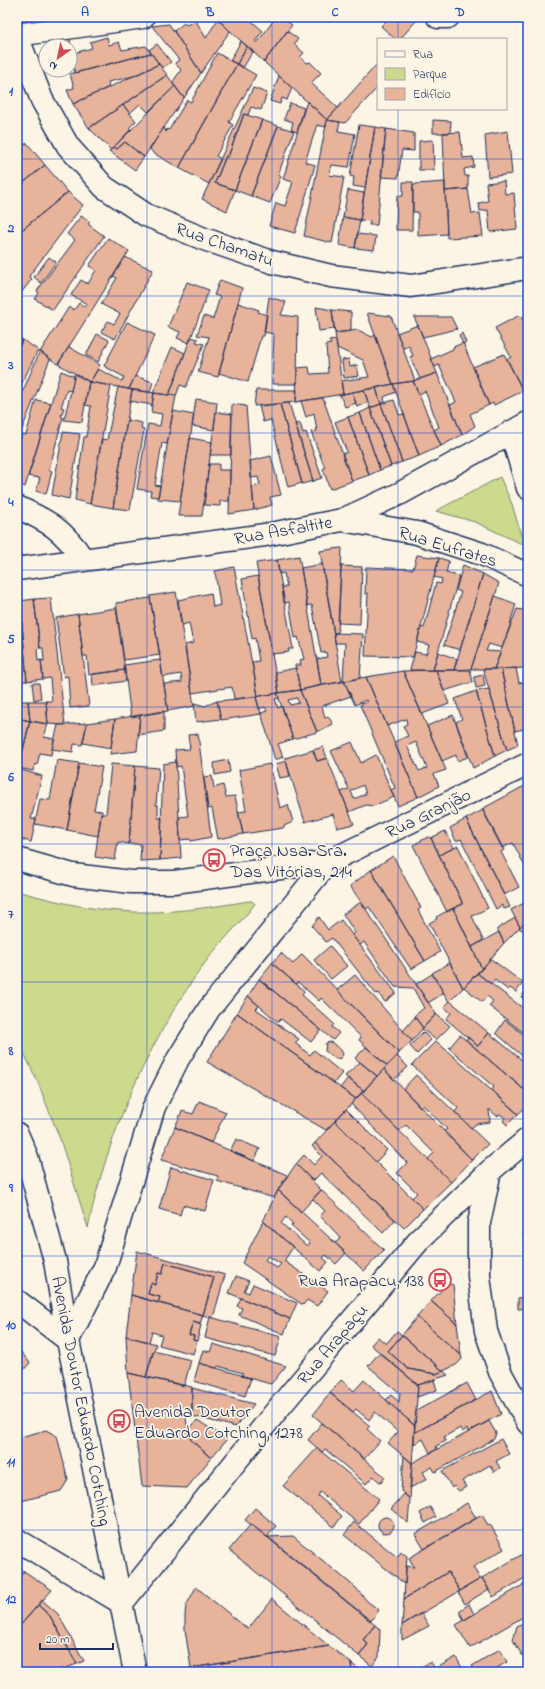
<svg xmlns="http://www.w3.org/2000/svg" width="545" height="1689" font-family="'Indie Flower',sans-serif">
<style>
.green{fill:#cdd98c;stroke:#748475}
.building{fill:#e8b39b;stroke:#1b2f5e;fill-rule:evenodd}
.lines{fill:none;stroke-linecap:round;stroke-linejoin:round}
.street-casing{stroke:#1b2f5e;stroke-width:25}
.secondary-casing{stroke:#1b2f5e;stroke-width:25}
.street{stroke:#fcf5e5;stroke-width:22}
.secondary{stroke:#fcf5e5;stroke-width:22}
.grid{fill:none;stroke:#1d4ed8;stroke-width:1;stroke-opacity:0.55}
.labels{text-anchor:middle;stroke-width:3.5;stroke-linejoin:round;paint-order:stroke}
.street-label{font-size:18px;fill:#1b2f5e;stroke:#fcf5e5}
.poi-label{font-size:18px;fill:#1b2f5e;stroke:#fcf5e5;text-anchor:start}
.neatline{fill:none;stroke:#1d4ed8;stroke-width:1.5}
.grid-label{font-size:13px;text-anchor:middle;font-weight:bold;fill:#1d4ed8}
</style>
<rect width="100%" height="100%" fill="#fcf5e5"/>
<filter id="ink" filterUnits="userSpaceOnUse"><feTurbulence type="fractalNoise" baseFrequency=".025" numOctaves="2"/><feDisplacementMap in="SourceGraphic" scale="8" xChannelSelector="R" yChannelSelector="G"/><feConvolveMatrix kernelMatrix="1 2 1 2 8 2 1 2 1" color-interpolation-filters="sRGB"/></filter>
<g filter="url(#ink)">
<path class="green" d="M500,477L512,504L524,545L475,522L436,511Z
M17,891C50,900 85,909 119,911C161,915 207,908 249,901H252L255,904C238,926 218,944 202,967C147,1044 107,1136 88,1228L60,1139L38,1083L17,1038Z"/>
<path class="building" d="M242,17H247L263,31L255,41L257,43L276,17H281L292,25L264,62L216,18Z
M390,17H411L416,21L400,39H395L381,26Z
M218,19L230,31L201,73L174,31L184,23L186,25L196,21L206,38Z
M169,24L201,73L184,98L172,83L181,70L175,63L179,60L152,26Z
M287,31L298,39L294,44L304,53L300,57L307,63L310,62L321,73L311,83L338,108L327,120L264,62Z
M107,37L109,45L119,42L122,50L146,46L151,53L75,73L70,54L92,48L90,42Z
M70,38L71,49L70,46H55L54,41Z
M241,41L247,46L237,64L230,61Z
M157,44L171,62L162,68L149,50Z
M247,46L253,51L243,68L237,64Z
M151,53L159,64L134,76L108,82L109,87L73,104L67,90L74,88L70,74Z
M217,53L237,64L179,168L153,153L150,149L164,127L166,132L167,129L169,130L187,100L191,102Z
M378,63V87L345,123L327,120Z
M159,64L167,75L89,128L73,104Z
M237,64L256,75L229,122L233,125L216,156L221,159L209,184L179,168Z
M167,75L175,86L148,112L140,104L130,113L123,105Z
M279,76L292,88L287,100L282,98L280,104L270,101Z
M175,86L184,98L144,157L125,142L117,149L114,147Z
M253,88L267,93L261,110L251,107L248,115L244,114L228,157L226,156L215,183L235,190L227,211L202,199Z
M307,101L327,120L326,127L317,125L305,162L315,165L295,233L269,226L276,203L285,206L293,182L283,179Z
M290,103L304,108L297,132L291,130L293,122L284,119Z
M123,105L136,121L129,128L131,129L111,150L89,128Z
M244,114L262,120L235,190L215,183L226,156L228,157Z
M262,120L278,126L251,196L235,190Z
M327,120L340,122L338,131L355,134L349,167L332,165L329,175L344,177L332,243L304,236Z
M433,120L451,121L450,133H433Z
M359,125L375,127L365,188L353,186L354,177L350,176Z
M278,126L294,131L278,175L281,176L270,203L251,196Z
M375,127L386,129L377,225H369L370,221L360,220Z
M386,129L414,133V151L402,150L398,178L381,177Z
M508,131L512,174L488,177L485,135Z
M460,132L463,158L473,157L474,167L464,169L465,176H468V189L445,191L443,133Z
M433,140L434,170H419V141Z
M125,142L144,157L135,170L109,151L114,147L117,149Z
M27,143L45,165L17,188V149Z
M45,165L68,192L17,234V188Z
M504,181L505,194L514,193L517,229L490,232L488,210L480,211L479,203L488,201L486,183Z
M403,182H413L412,230H396L397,196H403Z
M445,182L447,234L418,236V212H413V186L416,184Z
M468,189L472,214L480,213L483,236L447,238L445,191Z
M348,190L364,193L360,220L343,217Z
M68,192L83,205L29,276L32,279L17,298V234Z
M81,216L90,222L88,224L104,236L53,310L35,299L39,293L37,291L75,240L67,234Z
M343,217L360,220L355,248L339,245Z
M357,234L376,236L374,250L355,248Z
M108,238L129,251L58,364L40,352L69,307L74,310L79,303L85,307L87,304L71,295L81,280L88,284L96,270L89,266Z
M49,257L56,262L41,283L34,277Z
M125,257L153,270L115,339L101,332L108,321L114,324L120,314L101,304L117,278L113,276Z
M220,280L242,288L218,377L198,372L209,337L197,335L204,316L213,319L220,297L214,295Z
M187,282L209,290L189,343L177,338L180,332L168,327Z
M269,297L286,302L281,315L298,317L297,384H272L274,334L264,332Z
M238,303L259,310L258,312L267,315L264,336H261L248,382L219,373Z
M316,307L332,310L334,329L319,331Z
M332,310L351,312V331L335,333Z
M367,313L391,316L415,381L393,384Z
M520,315L528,329V390L524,393L507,359L511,357L495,328Z
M414,317H451L457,329L423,337Z
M127,322L155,335L129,389L90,382L98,369L122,381L124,377L104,366Z
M418,325L437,373L420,379L410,357L413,356L409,346L403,348L397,333Z
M358,330L372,337L375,335L393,384L343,394L341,381L369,377L363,360L337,348L335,333Z
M462,333L466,343L463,344L459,335Z
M97,334L109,340L98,362L86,355Z
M17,336L23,340L17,350Z
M191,337L198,339L196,342L204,344L186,387L180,385L176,396L169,395Z
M23,340L38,350L17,393V350Z
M336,340L343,394L296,402L297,368L309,367L310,374L328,373L326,345L331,344L329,341Z
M463,343L489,405L470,414L475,426L462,435L450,405L456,402L439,365L435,367L431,359L453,349V347Z
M69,347L100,365L90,382L58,364Z
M172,347L185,353L169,395L153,393Z
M40,351L50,359L17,442V405Z
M504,354L523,391L494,405L493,403L489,405L473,367Z
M349,359L350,367L357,365L359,376L344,378L342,360Z
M61,371L74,376L71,391L67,390L61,407L64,408L61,416L63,417L49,470L52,471L46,494L36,491L40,478L28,476Z
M437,373L462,435L441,446L434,430L439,427L425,391L419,394L413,381Z
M75,374L89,382L82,422L64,420Z
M135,376L153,382L150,392L129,389Z
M413,381L441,446L419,456L393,384Z
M89,382L111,386L90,504L75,500L84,437H86L91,406L85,405Z
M393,384L396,392L384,397L385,403L381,404L376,388Z
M118,387L132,390L113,508L90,504L102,439L107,440Z
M376,388L381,404L370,408L364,390Z
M132,390L154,393L152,405L130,401Z
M256,390H297L296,402L254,406Z
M364,390L368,402L357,407L352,392Z
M352,392L356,403L345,407L340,395Z
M154,393L176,396L167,444L162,443L155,485L160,486L158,497L150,496L151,491L137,489L148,424L160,426L162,414L151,412Z
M323,398L352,481L330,489L323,469L325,468L311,432L317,431L314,413L306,417L301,401Z
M196,399L217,402L214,430L192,426Z
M36,400L51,403L25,487L17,484V450L22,434L26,435Z
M394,400L399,415L404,414L419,456L402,462L381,404Z
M289,403L313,481L302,484L280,404Z
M232,404L246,406L254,510L229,514Z
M280,404L302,483L288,487L271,420L263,422L259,406Z
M381,404L402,462L391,466L370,408Z
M370,408L391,466L380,470L360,413Z
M173,411L194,415L180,501L158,499Z
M216,412L232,414L231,455H210Z
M360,413L380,470L369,475L348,417Z
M348,417L369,475L352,481L342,454L347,452L335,422Z
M127,420L142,423L141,429L144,430L130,510L113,508Z
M300,423L303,433L306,432L322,478L313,481L295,424Z
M63,432L80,434L69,499L52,495Z
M190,438L212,442L202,516H178Z
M271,456L281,495L270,497L272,505L254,510L252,487L260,485L258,477L251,478L250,461Z
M209,464H219V470H230L229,501H220V506L204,505Z
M340,548H342L338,633H334L320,551Z
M417,555L439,558L413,657L365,656L368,593L365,594L366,567L413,569Z
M299,556L321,685L300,690L295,665H301L300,660L304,659L298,637L295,638L289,602L284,603L282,587H287L284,573L279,574L277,560Z
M439,558L449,561L446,573L459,576L433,670H410L415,652L426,654L429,645L417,642L421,627L424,628L436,583L441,584L442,579L434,577Z
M277,560L293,649H288L289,652L272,654L256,563Z
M322,564L342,682L321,685L317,659L327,657L326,652L321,653L312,605L307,606L301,568Z
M463,565L483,574L460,650L444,645L461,592L456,590Z
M341,566L362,567L360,624L338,623Z
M234,567L258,696L234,699L232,687L192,693L185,645L193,643L189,623L182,625L178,600L211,593L213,607L220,605L215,571Z
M483,574L499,583L495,596L471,669L454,670Z
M258,576L279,693L258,696L252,662L259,661L255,638L252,639L242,579Z
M176,592L194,706L168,711L164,684L182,682L181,674L163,677L150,596Z
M495,596L516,604L511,620H512L502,648L489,644L486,651L501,652L494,669H471Z
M51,598L65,725L48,724L46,701H52L50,678L43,679L41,660L44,661L43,648H40L34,599Z
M150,598L160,655L124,660L116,603Z
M34,599L40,648L37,649L38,661L41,660L43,679L27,681L20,601Z
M20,601L27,681L17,682V602Z
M116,608L125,670L89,675L87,656H83L78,614Z
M517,609L528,611V668L494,669Z
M78,614L89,706L70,708L68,676L64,677L56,618Z
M334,633L363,634L360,678L343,682L345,643H335Z
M438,652L457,659L454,670H433Z
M160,660L168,711L131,717L124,665Z
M296,668L300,690L279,693L276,672Z
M516,668L519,683L528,681V728L515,731L501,669Z
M483,669H501L518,745L507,750Z
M125,670L126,681L93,686L92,674Z
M436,670H470L473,682L444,691Z
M436,670L449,704L422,714L403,671Z
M403,671L446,770L434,774L439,786L418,797L394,742L408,736L403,726L407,724L406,719L387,726L366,677ZM416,742L427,768L419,771L407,746Z
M483,675L485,686L476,688L474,677Z
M366,677L418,797L398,806L391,790L395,788L360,705L367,702L366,700L355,705L344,681Z
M344,681L351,696L322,706L325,718L328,716L333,724L317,732L300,690Z
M32,683H39L41,698L34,700Z
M489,689L507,750L495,756L476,691Z
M300,690L317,732L293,739L277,693ZM297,698L299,703L290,705L288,700Z
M476,691L495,756L473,768L456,722L462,719L455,699Z
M277,693L279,698L275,699L278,708L282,706L293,739L278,744L283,757L275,760L261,713L267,711L265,707L259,709L256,697Z
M256,697L261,714L221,720L217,701Z
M17,701H28L30,721L17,718Z
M28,701H46L48,724L30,721Z
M217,701L221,719L196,722L194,703L205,706Z
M164,711V731L138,735L140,715Z
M140,715L137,751L110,754L115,719Z
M453,715L468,757L457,761L456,755L442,761L427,726Z
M17,718L30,721L17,773Z
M115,719L111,748L83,743L87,723Z
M30,721L48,724L44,737L54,739L51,755L40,753L37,765L35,764L33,771L19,768Z
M87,723L82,745L74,744L73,752L52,749L58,725Z
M198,734L211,837L191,841L190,839L180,840L179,817L188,816L181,766L176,767L175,750L190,749L188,735Z
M352,742L361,763L376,755L394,797L373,806L366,805L349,812L341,792L349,789L331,751ZM363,785L366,794L354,799L351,791Z
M323,747L327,758L317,761L313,750Z
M313,750L317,761L327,758L354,824L337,828L333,814L305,822L285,758Z
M57,760L79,763L67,830L35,824L40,799L50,800Z
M228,760L230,772L215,775L214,763Z
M286,761L290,776L280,778L276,764Z
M176,762L181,858L160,860L163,764Z
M79,763L102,767L94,810L102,811L98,836L67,830Z
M111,764L135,766L129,844L118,842L115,860L95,857L101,814H106Z
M270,764L280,808L288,805L293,822L284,826L283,828L243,834L238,812L246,811L239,770Z
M135,766L159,768L156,805H158V818H162L160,860L140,861L141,844H129Z
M18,769L42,776L31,819H36L31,842L17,838Z
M212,776L214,788L223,785L226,797L235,796L243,834L218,839L212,808L208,809L204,777Z
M528,784V872L513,843L502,848L482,809Z
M483,810L504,850L501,852L519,887L504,895L466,819Z
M466,819L510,907L504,909L502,905L496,909L461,839L456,841L450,828Z
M445,831L454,848L439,855L431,838Z
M428,837L431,838L463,904L447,912L413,845Z
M458,846L488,908L472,916L483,940L472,947L453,908L463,904L439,855Z
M393,856L421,908L418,910L440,952L425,961L371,870Z
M371,870L425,961L411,969L369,907L366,909L350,886Z
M528,901V919L520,927L511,910Z
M361,902L436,1014L423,1028L414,1016L424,1008L413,988L395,987L364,942L360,945L352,935L355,933L343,914Z
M453,908L482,969L463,988L429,923L437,919L436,917Z
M319,917L328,930L341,920L396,993L385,1002L378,993L376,994L332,938L326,942L312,926Z
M515,918L520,927L504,943L497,929Z
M528,919V933L519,928Z
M499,932L504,943L482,969L472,947Z
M330,946L347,966L331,979L314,960Z
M281,953L293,964L302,954L399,1053L397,1056L387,1066L359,1040L361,1037L321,998L319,1001L298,982L296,984L272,963Z
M491,959L523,983L516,992L510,988L508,990L495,980L491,984L477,973Z
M272,963L304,991L302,995L334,1024L332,1027L339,1033L333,1040L259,979Z
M450,963L463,988L449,1002L432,973Z
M528,969V982L522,977Z
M477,973L528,1012V1036L489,1006L493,1001L487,996L482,1002L464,987Z
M432,974L444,993L428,1003L416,984Z
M355,975L412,1041L399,1053L337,990Z
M259,979L321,1030L311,1042L281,1019L278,1022L248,996Z
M528,988V1002L521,997Z
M248,996L259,1006L256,1009L299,1039L295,1043L310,1055L314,1050L342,1073L334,1083L237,1013Z
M450,1001L489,1033L478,1046L446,1019L451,1013L444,1007Z
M237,1013L356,1099L326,1130L207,1062Z
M436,1014L450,1026L436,1040L422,1029Z
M415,1017L423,1028L412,1041L403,1031Z
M505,1020L528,1038V1061L496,1033Z
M423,1032L431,1040L417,1054L410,1046Z
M489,1033L528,1065V1084L523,1089L466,1040L468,1037L478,1046Z
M460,1035L528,1093V1105L518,1114L492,1090L494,1087L449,1048Z
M436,1041L518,1114L507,1125L503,1121L505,1118L500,1114L497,1116L489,1109L490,1122L476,1124L471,1128L455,1112L458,1108L412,1065Z
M331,1042L341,1050L343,1054L341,1058L336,1059L325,1051L326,1043Z
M366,1047L387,1066L377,1076L355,1058Z
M397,1056L408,1067L394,1080L384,1069Z
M360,1062L377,1076L364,1091L345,1076Z
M384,1069L472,1160L451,1182L428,1159L434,1153L406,1125L399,1131L361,1093Z
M416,1075L488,1144L472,1160L444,1131L447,1129L423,1105L420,1107L403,1089Z
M348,1078L364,1091L356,1099L340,1088Z
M361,1093L451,1182L423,1209L412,1198L417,1193L397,1173L407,1163L351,1104Z
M199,1101L226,1112L211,1143L175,1127L182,1111L193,1114Z
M346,1109L387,1150L376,1162L335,1121Z
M335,1121L423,1209L404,1228L315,1143Z
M175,1127L287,1175L274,1198L217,1181L218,1176L161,1160Z
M236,1139L260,1149L254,1161L230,1151Z
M315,1143L395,1220L383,1233L321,1173L313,1181L296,1164L304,1155L314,1165L322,1156L312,1146Z
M296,1164L321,1190L301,1212L278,1190Z
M171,1167L214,1180L205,1211L183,1205L180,1215L159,1209Z
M278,1190L346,1253L336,1264L326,1255L323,1258L328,1262L320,1271L263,1221ZM286,1217L293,1224L291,1226L310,1243L307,1246L281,1223Z
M321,1190L384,1250L364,1271L335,1243L341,1238L320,1216L325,1211L313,1199Z
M263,1221L293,1247L284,1261L328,1291L317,1306L307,1300L303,1305L242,1263ZM268,1256L281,1264L277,1268L265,1260Z
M528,1222V1237L523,1236Z
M137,1251L225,1275L213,1318L203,1315L214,1277L165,1263L162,1274L158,1273L155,1285L151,1283L148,1294L160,1297L158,1303L131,1295Z
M165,1263L214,1277L203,1315L158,1303L160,1297L148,1294L151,1283L155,1285L158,1273L162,1274Z
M236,1276L249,1281L244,1291L249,1293L253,1284L297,1303L290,1319L229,1293Z
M448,1283L453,1285L457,1324L431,1301Z
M131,1295L203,1315L200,1324L193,1322L189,1335L194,1336L193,1340L197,1341L193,1354L159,1345L162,1335L152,1332L149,1342L126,1336Z
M528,1297V1308L518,1309V1298Z
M241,1298L290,1319L284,1334L239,1315L242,1308L237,1306Z
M431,1301L457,1324L461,1355L417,1317Z
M210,1317L281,1337L275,1356L205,1338Z
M417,1317L461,1355L462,1359L456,1365L443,1371L402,1335Z
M193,1322L201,1325L197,1341L193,1340L194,1336L189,1335Z
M397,1331L402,1335L388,1351L408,1369L436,1374L443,1371L448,1375L418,1385L371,1345L378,1337L386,1344Z
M402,1335L443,1371L436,1374L408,1369L388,1351Z
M126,1336L156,1344L146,1377L128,1373Z
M213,1344L286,1366L271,1384L241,1376L243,1373L218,1366L216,1368L199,1363L203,1350L210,1352Z
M528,1345V1359L524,1346Z
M17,1347L30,1363L17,1377Z
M153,1351L191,1360L184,1386L146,1377Z
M379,1353L418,1385L415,1426L386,1400L391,1395L399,1402L400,1393L368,1366Z
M199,1363L251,1378L245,1396L194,1381Z
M128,1373L192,1387V1416L186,1418L188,1431L191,1440L211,1458L187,1488L142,1486Z
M341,1380L354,1391L364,1380L415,1426L412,1463L388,1443L398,1432L375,1412L369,1420L356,1409L353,1412L330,1393Z
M434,1380L437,1390L417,1397L418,1385Z
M467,1383L476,1400L414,1433L416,1411Z
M192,1388L254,1404L236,1427L192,1416Z
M492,1391L501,1414L468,1432L467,1429L462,1432L460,1428L444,1437L446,1441L436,1446L437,1449L430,1453L423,1439L414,1444V1433Z
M330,1393L370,1426L367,1429L380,1441L364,1459L313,1415Z
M197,1420L227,1439L211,1458L191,1440L188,1431Z
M489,1421L496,1433L494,1439L435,1472L432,1467L423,1472L427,1479L410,1488L412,1463Z
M322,1423L385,1477L381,1483L373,1476L366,1484L325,1449L322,1452L308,1440Z
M46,1430L57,1436L68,1480L61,1491L17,1502V1438Z
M501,1439L509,1454L496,1461L500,1468L494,1472L490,1465L462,1481L466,1487L459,1491L454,1486L452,1488L442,1471Z
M317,1448L379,1499L359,1524L320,1492L318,1496L342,1516L334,1527L283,1486Z
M404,1456L412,1463L410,1499L401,1491Z
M404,1494L410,1499L408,1523L391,1509Z
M467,1503L476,1518L424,1549L415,1534Z
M430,1507L436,1517L425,1523L420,1513Z
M255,1508L276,1526L267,1537L245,1520Z
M482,1515L488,1525L490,1524L504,1549L473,1567L480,1579L460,1591L448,1572L404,1599L406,1566L414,1567L409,1558Z
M378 1525a8 8 0 1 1 16 0a8 8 0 1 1-16 0Z
M354,1522L397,1557L401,1552L407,1556L405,1584L344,1535Z
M251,1524L375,1625L363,1640L368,1644L359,1656L229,1550Z
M293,1536L356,1588L367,1601L379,1610L371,1621L268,1537Z
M528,1551V1576L493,1597L482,1578Z
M17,1567L24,1571L17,1580Z
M24,1571L52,1590L17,1629V1580Z
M448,1572L460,1591L402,1625L404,1599Z
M482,1578L489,1589L465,1604L458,1592Z
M528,1582V1614L470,1648L456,1625Z
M196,1587L248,1629L272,1599L329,1646L191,1668L185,1630V1615L186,1606Z
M42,1600L58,1614L84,1661L77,1664L50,1616L38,1605Z
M469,1604L474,1614L464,1620L459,1611Z
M38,1605L50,1616L77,1664L55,1672H17V1629Z
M421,1613L429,1626L402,1640V1625Z
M528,1620V1665L513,1640L517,1626Z
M375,1625L380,1629L379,1657L372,1666L359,1656L368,1644L363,1640Z
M329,1646L351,1663L352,1672H187L186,1669L191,1668Z
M500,1649L507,1662L490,1672H476L472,1666Z
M456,1657L462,1668V1672H430Z
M431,1662L435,1669L430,1672H411Z
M351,1663L362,1672H352Z
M401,1665L411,1672H401Z"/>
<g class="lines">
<g class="street-casing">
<path id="street" d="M438,17H448
M17,35L143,17
M17,36L42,100L68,146L104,187L146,215L204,239L272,262L331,276L411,286L528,268
M511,432L528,488
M17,507C48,521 63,529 83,559
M342,520L417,533L482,554L528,575
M17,569L265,535L342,520L401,493L528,423
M17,859L73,875L131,882H174L328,862L528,764
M490,1171L479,1223V1276L486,1331L500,1372L528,1423
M17,1301L68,1340L105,1267L154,1107L178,1059L209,1009L328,862
M17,1540L122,1603L282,1404L421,1238L490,1171L528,1139"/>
</g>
<g class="secondary-casing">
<path id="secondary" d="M17,1134L27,1157L55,1261L68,1340L135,1672"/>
</g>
<use href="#street" class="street"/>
<use href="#secondary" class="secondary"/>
</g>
</g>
<path class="grid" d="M147,17V1672M272,17V1672M398,17V39M398,109V1672M17,159H528M17,296H528M17,433H528M17,570H528M17,707H528M17,844H528M17,982H528M17,1119H528M17,1256H528M17,1393H528M17,1530H528"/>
<defs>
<g id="bus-ring" transform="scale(1.15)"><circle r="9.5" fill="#fcf5e5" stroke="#d1495b" stroke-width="1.5"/><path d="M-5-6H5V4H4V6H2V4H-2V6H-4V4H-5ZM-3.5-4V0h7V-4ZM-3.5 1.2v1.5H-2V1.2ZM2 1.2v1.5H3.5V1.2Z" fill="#d1495b"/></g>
</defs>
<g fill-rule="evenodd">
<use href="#bus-ring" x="214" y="860"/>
<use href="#bus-ring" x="440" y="1280"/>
<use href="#bus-ring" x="119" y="1421"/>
</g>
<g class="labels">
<g class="street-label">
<text transform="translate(225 244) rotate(19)" y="6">Rua Chamatu</text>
<text transform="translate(283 530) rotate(-10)" y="6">Rua Asfaltite</text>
<text transform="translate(448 546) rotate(17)" y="6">Rua Eufrates</text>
<text transform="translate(428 813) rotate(-26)" y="6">Rua Granjão</text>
<text transform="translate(332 1344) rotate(-50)" y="6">Rua Arapaçu</text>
<text transform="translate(82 1401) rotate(79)" y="6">Avenida Doutor Eduardo Cotching</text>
</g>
<g class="poi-label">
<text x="230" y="856">Praça Nsa. Sra.<tspan x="230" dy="21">Das Vitórias, 214</tspan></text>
<text x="424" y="1286" text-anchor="end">Rua Arapacu, 138</text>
<text x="134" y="1417">Avenida Doutor<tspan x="134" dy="21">Eduardo Cotching, 1278</tspan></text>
</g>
</g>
<rect width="545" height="1689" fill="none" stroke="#fcf5e5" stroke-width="44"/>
<rect x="377" y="38" width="130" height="72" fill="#fcf5e5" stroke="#a2a6af"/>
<rect x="385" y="51" width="20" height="6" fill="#fcf5e5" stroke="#a2a6af"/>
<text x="413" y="58" font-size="12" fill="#1b2f5e">Rua</text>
<rect x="385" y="68" width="20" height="12" fill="#cdd98c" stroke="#a2a6af"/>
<text x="413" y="78" font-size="12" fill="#1b2f5e">Parque</text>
<rect x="385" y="88" width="20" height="12" fill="#e8b39b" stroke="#a2a6af"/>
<text x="413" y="98" font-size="12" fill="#1b2f5e">Edifício</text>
<g transform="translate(58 58) rotate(213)"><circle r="19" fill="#fcf5e5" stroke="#a2a6af"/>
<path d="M0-3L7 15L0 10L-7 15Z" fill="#d1495b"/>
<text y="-6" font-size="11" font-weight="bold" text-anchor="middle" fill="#1b2f5e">N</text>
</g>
<path d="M40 1643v6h73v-6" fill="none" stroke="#1b2f5e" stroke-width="2"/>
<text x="46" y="1643" font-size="12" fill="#1b2f5e" stroke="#fcf5e5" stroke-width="3" paint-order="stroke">20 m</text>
<rect x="22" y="22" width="501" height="1645" class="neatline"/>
<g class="grid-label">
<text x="85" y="16">A</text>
<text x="210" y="16">B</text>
<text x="335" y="16">C</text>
<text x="460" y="16">D</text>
<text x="11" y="95">1</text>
<text x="11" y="232">2</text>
<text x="11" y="369">3</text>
<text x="11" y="506">4</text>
<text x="11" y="643">5</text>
<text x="11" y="781">6</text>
<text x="11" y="918">7</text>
<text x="11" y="1055">8</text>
<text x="11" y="1192">9</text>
<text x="11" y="1329">10</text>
<text x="11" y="1466">11</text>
<text x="11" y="1603">12</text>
</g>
</svg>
